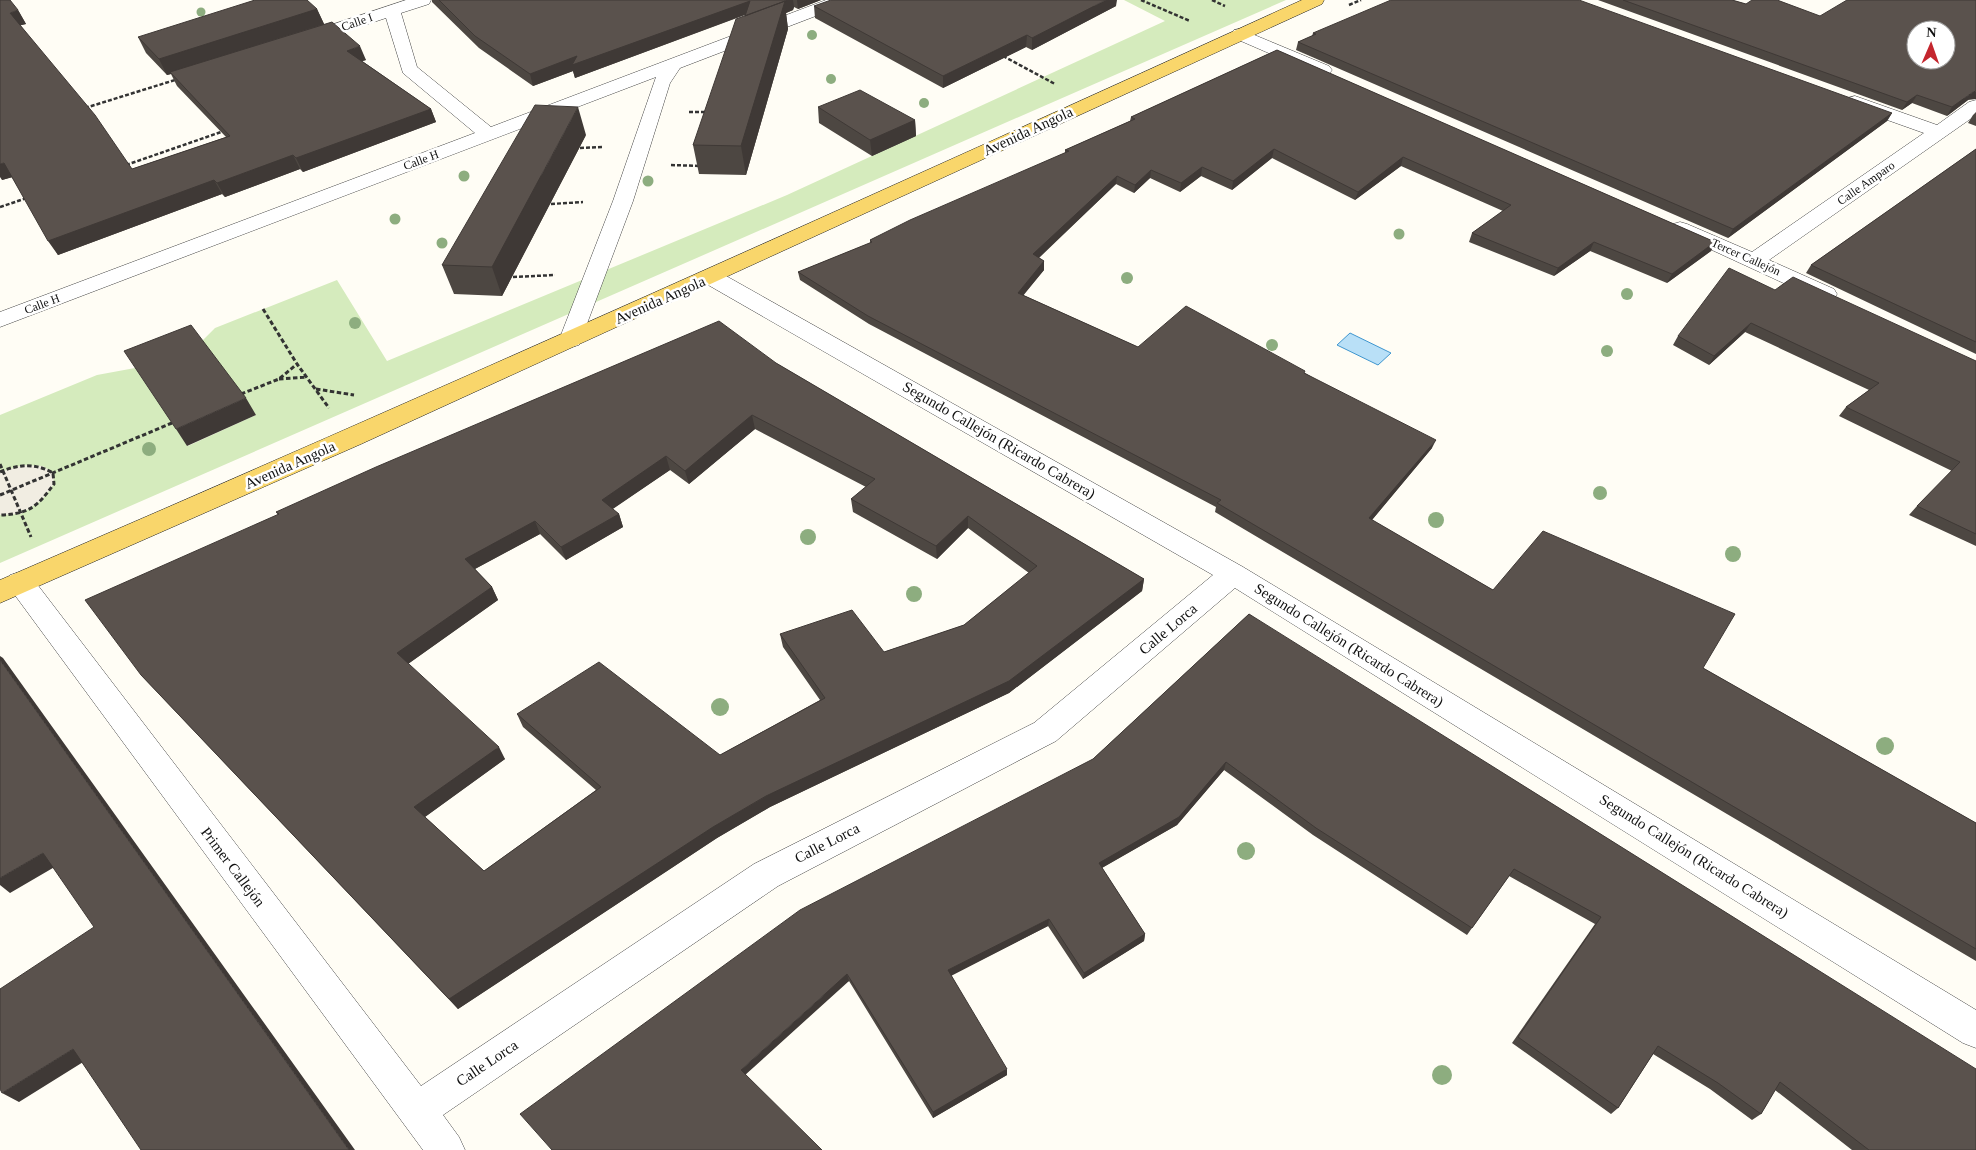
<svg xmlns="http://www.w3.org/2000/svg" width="1976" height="1150" font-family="'Times New Roman',serif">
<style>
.green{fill:#d5ebbd}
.plaza{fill:#f1ede2}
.water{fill:#b9e0f7;stroke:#3f96cf}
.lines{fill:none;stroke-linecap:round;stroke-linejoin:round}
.street-casing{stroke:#444;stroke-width:1}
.primary-casing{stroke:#222;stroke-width:1}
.path-far1{stroke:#333;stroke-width:2.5;stroke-dasharray:4 2;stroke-linecap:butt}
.path{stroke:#333;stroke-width:3;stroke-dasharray:4.5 2.5;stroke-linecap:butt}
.street{fill:#fff;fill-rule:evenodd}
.primary{fill:#f9d66b;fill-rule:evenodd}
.tree{fill:#8dad7f}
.wall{fill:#4d4742;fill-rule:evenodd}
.shaded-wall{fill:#3f3936}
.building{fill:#5a524d;stroke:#3f3936;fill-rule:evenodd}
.labels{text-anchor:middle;stroke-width:5;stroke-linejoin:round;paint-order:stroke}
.far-street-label{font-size:12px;fill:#111;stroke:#fff}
.street-label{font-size:15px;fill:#111;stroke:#fff}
</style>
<rect width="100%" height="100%" fill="#fffdf5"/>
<path class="green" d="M1124,0H1286L0,563V415L97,375L135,368L188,446L256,415L201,342L215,328L337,280L387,361L787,195L1165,21Z"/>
<path class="plaza" d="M23,465L43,466L53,473L54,484L42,500L21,514L0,515V472Z"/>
<path class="water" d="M1350,333L1391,353L1378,365L1337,345Z"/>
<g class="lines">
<g class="street-casing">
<path id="street" d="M406,0H431L429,4L401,13L417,67L491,127L826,0H849L847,4L680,68L670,83L633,201L579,345L571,347L563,345L559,340L613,201L656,77L0,327V312L475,133L403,73L386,18L304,45L298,44L295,40L298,36Z
M1240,29L1329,66L1332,70L1329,74H1317L1234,38L1231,34L1234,30Z
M1855,96L1937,125L1969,102L1976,100V115L1769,260L1834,289L1837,294L1834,299L1826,301L1818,299L1673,232L1669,228L1673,224L1680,222L1687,224L1752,252L1924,133L1848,106L1846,102L1848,98Z
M711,270L719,272L1243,567L1976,1010V1048L1963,1043L1235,588L1056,741L778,886L443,1115L459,1137L465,1150H423L6,583L10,575L20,572L30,575L421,1086L754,864L1034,723L1213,575L703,282L700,277L703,272Z"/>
</g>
<g class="primary-casing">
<path id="primary" d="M1302,0H1324L1322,4L361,444L0,603V580C436,392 870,197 1302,0Z"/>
</g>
<path class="path-far1" d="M1141,0L1190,21
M1212,0L1225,6
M1349,5L1361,0
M1003,56L1055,84
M85,108L175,80
M689,112H708
M580,148L604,147
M126,165L224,131
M671,165L700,166
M551,204L583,202
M0,207L27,198
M513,277L555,275"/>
<path class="path" d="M263,309L297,364L329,408
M279,379L307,377
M316,389L354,395
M241,394L279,379L297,364
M0,464L31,537
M0,472C18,464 36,463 53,473L54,484C37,507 29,514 0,515
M0,495L172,423"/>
<use href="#street" class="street"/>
<use href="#primary" class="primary"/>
</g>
<g class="tree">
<circle cx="201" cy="12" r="4.5"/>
<circle cx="812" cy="35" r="5"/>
<circle cx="831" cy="79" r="5"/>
<circle cx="924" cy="103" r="5"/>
<circle cx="464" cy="176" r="5.5"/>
<circle cx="648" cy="181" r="5.5"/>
<circle cx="395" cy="219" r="5.5"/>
<circle cx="1399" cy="234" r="5.5"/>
<circle cx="442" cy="243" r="5.5"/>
<circle cx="1127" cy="278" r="6"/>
<circle cx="1627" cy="294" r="6"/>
<circle cx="355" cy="323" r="6"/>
<circle cx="1272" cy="345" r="6"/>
<circle cx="1607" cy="351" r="6"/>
<circle cx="149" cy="449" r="7"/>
<circle cx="1600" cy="493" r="7"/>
<circle cx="1436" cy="520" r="8"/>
<circle cx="808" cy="537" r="8"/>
<circle cx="1733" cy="554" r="8"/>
<circle cx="914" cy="594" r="8"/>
<circle cx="720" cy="707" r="9"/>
<circle cx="1885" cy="746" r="9"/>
<circle cx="1246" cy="851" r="9"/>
<circle cx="1442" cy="1075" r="10"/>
</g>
<path class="wall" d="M432,0H821L798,9L794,7L793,10L786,13L788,29L746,175L699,174L693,145L745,15L575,78L573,71L533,86L479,48L432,2Z
M1598,0H1732L1746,4L1820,16L1968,100L1947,116L1912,103L1902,110Z
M814,6H1116L1032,50L1026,47L943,88L815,18Z
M317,9L324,24L366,60L362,61L431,109L436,122L303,172L300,169L225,197L222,194L58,255L12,177L2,180L18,10L26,24L20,25L132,169L226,137L177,86L171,74L167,75L146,53L138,37Z
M1313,33L1892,113L1887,121L1728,238L1296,50L1298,42L1312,36Z
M1277,50L1715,242L1711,251L1667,283L1590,251L1554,276L1469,242L1472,233L1503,211L1401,166L1355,200L1272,158L1232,190L1201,176L1180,192L1150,178L1134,193L1116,184L1039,258L1044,261V270L1023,295L1138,347L1305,373L1432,448L1372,520L1493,590L1703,668L1976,823V961L1215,512L1216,507L869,324L800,280L798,272L870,243V240L1065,153V150L1130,121L1131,117Z
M818,107L915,120L916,136L872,156L819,123Z
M1976,112V126L1968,123L1973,115Z
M586,135L502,296L454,294L442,265Z
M1976,149V354L1806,273L1811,265Z
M1775,290L1976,361V546L1909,515L1917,506L1952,471L1839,416L1846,407L1869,390L1745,332L1709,365L1673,345L1678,336Z
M776,363L1144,579L1142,591L1009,693L770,807L717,838L458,1009L141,675L278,515L276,512ZM755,429L866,487L851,499L853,512L937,559L968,528L1029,573L964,625L884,652L780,634L783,647L820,700L720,755L517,714L523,727L596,790L484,871L425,817L505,759L408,664L498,600L492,587L475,569L540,534L566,560L623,527L619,514L612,509L670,470L689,484Z
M1249,614L1976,1150H1852L1775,1090L1761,1114L1752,1120L1710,1089L1653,1054L1618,1108L1611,1114L1512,1043L1595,924L1509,876L1467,935L1313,835L1224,770L1177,825L1102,868L1145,934L1144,941L1083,979L1048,926L951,975L1007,1075L933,1118L849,981L552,1150L1093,759Z"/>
<path class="shaded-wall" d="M788,0H793L794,7L793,10L786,13L788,29L746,175L741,146L745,16Z
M797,0H821L798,9Z
M1106,0H1117L1116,6L1032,50V38Z
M750,1L752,12L575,78L573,71L533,86L530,74L577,56Z
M317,9L324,24L170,72L171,74L167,75L159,59Z
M18,10L26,24L18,26L10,13Z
M1027,35L1026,47L943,88V76Z
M360,46L366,60L353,64L347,51Z
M1976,91V99L1968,100L1947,116L1952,107L1973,92Z
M1917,95L1912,103L1902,110L1907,102Z
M578,107L586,135L502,296L492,267Z
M431,109L436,122L303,172L296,158Z
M1892,113L1887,121L1728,238L1733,229Z
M915,120L916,136L872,156L870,140Z
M1274,149L1272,158L1232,190L1233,181Z
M293,155L300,169L225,197L217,183Z
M1403,157L1401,166L1355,200L1358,192Z
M4,163L13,177L2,180L0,177V164Z
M1202,167L1201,176L1180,192L1181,183Z
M1151,170L1150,178L1134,193L1135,185Z
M1117,176L1116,184L1033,263V254Z
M214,180L222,194L58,255L48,241Z
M1594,242L1590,251L1554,276L1558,268Z
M1715,242L1711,251L1667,283L1672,274Z
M1044,261V270L1018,302V293Z
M1751,323L1745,332L1709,365L1714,356Z
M246,398L256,415L187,446L176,429Z
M752,415L755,429L689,484L685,471Z
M1436,440L1432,448L1366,527L1369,518Z
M666,456L670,470L607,513L602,500Z
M619,514L623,527L566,560L561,547Z
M968,516V528L937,559L936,546Z
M535,521L540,534L471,571L465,559Z
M1144,579L1142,591L1009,693L770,807L717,838L458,1009L449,999L713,827Z
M492,587L498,600L405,666L397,653Z
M0,656L3,658L355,1150H349L0,660Z
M499,747L505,759L422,819L414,807Z
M1226,762L1224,770L1177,825L1098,870L1099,863Z
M43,853L58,865L10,893L0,885V878Z
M1049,919L1048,926L949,977L948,970Z
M1145,934L1144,941L1083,979L1084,973Z
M847,974L849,981L744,1076L741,1070Z
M73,1049L88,1059L19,1102L2,1093Z
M1007,1069V1075L933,1118V1112Z"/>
<path class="building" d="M0,0H10L18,10L10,13L95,115L132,169L230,136L170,72L332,22L360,46L347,51L431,109L296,158L293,155L217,183L214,180L48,241L4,163L0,164Z
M255,0H307L317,9L159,59L138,37Z
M439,0H788L745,16L750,1L572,65L577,56L530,74L475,36Z
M831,0H1106L1032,38L1027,35L943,76L814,6Z
M1391,0H1579L1892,113L1733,229L1298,42L1316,34L1313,33Z
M1623,0H1732L1746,4L1752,0H1777L1820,16L1847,0H1976V91L1973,92L1952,107L1917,95L1907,102ZM1916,30H1946V60H1916Z
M785,1L741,146L693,145L736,19Z
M1277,50L1715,242L1672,274L1594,242L1558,268L1472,233L1511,205L1403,157L1358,192L1274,149L1233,181L1202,167L1181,183L1151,170L1135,185L1117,176L1033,254L1044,261L1018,293L1138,347L1186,306L1305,371L1304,373L1436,440L1369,518L1493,590L1543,531L1735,614L1703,668L1976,823V949L1217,503L1221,500L868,316L798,272L872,242L870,240L910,220L1069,151L1065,150L1135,119L1131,117Z
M860,90L915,120L870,140L818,107Z
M535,105L578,107L492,267L442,265Z
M1976,149V342L1811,265Z
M1729,268L1775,290L1793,277L1976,361V534L1917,506L1960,462L1846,407L1879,383L1751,323L1714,356L1678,336Z
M719,321L776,363L1144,579L1009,681L766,796L713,827L449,999L141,675L85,600L279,514L276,512L376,467ZM752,415L875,479L851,499L936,546L968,516L1037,566L964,625L884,652L852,610L780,634L825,698L720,755L599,662L517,714L601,787L484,871L414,807L499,747L397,653L492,587L465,559L535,521L561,547L619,514L602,500L666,456L685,471Z
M191,325L246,398L176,429L124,351Z
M1249,614L1976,1069V1150H1869L1780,1082L1761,1114L1718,1083L1658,1046L1618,1108L1518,1037L1601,917L1514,869L1472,928L1316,828L1226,762L1179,817L1099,863L1145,934L1084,973L1049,919L948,970L1007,1069L933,1112L847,974L741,1070L822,1150H552L520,1114L800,910L1093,759Z
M0,660L349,1150H141L73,1049L2,1093L0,1089V989L94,927L43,853L0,878Z"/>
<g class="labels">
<g class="far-street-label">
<text transform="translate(357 22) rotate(-19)" y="4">Calle I</text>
<text transform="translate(421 160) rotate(-21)" y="4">Calle H</text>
<text transform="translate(1866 183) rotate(-35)" y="4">Calle Amparo</text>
<text transform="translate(1746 257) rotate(24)" y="4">Tercer Callejón</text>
<text transform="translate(42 304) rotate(-21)" y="4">Calle H</text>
</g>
<g class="street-label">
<text transform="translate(1028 131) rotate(-25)" y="5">Avenida Angola</text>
<text transform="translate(660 300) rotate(-24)" y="5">Avenida Angola</text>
<text transform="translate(999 440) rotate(30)" y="5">Segundo Callejón (Ricardo Cabrera)</text>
<text transform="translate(290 465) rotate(-24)" y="5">Avenida Angola</text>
<text transform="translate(1168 629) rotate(-40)" y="5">Calle Lorca</text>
<text transform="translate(1349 645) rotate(32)" y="5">Segundo Callejón (Ricardo Cabrera)</text>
<text transform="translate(827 843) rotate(-27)" y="5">Calle Lorca</text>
<text transform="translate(1694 856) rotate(32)" y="5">Segundo Callejón (Ricardo Cabrera)</text>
<text transform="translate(233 867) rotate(53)" y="5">Primer Callejón</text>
<text transform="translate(487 1063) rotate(-34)" y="5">Calle Lorca</text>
</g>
</g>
<g transform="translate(1931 45) rotate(2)"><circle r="24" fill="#ffffff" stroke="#a0a0a0"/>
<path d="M0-4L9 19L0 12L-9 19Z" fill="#c4262e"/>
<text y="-8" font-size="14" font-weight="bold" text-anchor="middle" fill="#111111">N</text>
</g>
</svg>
